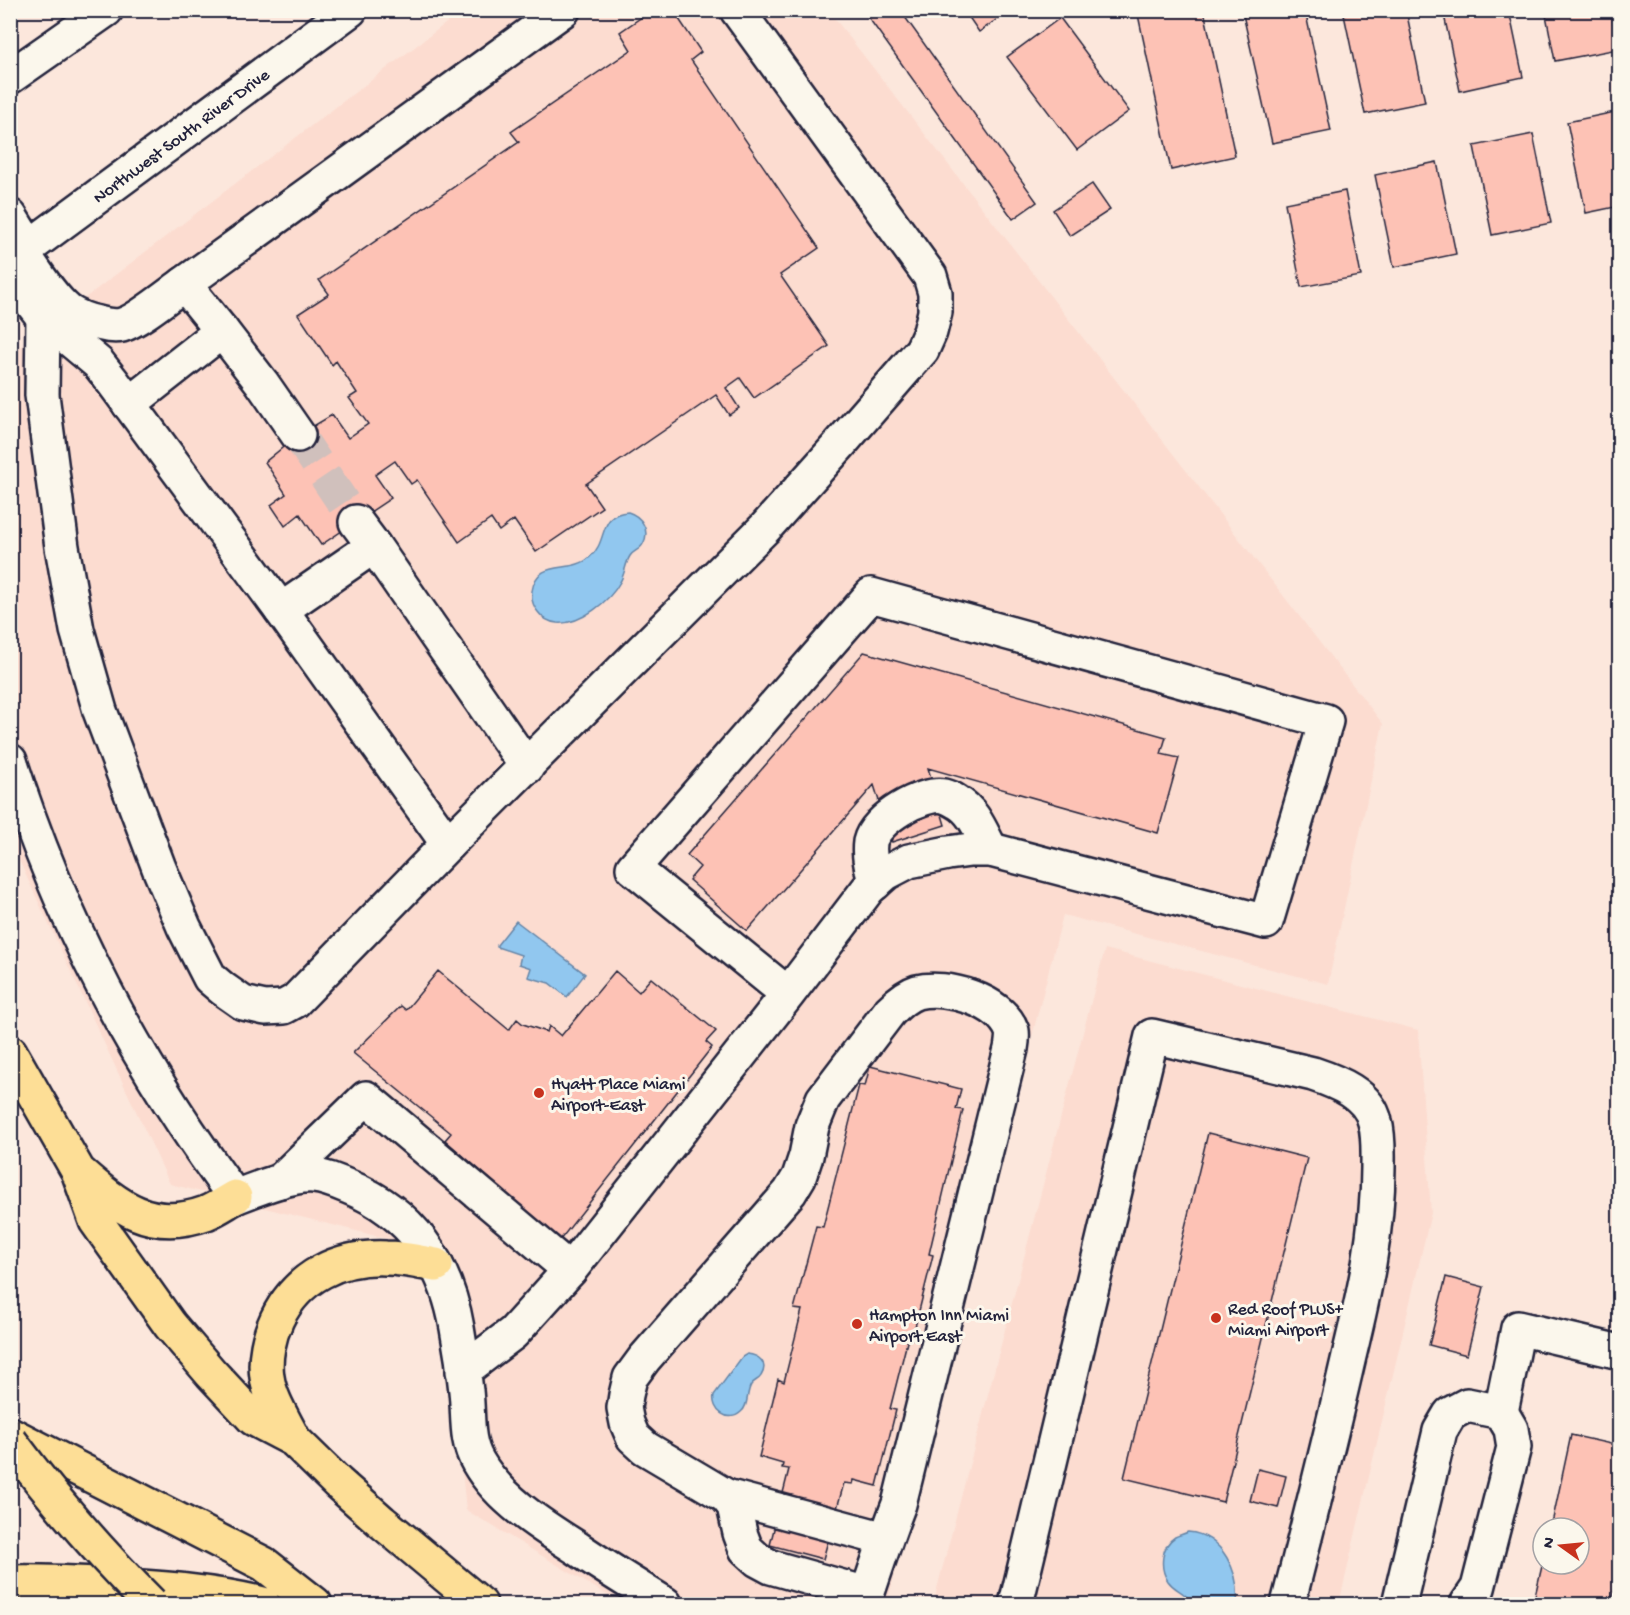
<svg xmlns="http://www.w3.org/2000/svg" width="1630" height="1615" font-family="'Gochi Hand',sans-serif">
<style>
.built{fill:#fcdcd0}
.water{fill:#91c7ef;stroke:#6585a7;stroke-width:1.5}
.building{fill:#fdc2b5;stroke:#22223b;stroke-width:1.5}
.lines{fill:none;stroke-linecap:round;stroke-linejoin:round}
.minor-tunnel{stroke:#d0c0bc;stroke-width:33;stroke-dasharray:33 16;stroke-linecap:butt}
.minor-casing{stroke:#22223b;stroke-width:38}
.highway-casing{stroke:#22223b;stroke-width:38}
.minor{stroke:#fbf7ec;stroke-width:33}
.highway{stroke:#fdde96;stroke-width:33}
.highway-bridge-casing{stroke:#22223b;stroke-width:38;stroke-linecap:butt}
.highway-bridge{stroke:#fdde96;stroke-width:33}
.poi-dot{fill:#c8321e;stroke:#fbf7ec;stroke-width:2}
.labels{text-anchor:middle;stroke-width:6;stroke-linejoin:round;paint-order:stroke}
.street-label{font-size:18px;fill:#22223b;stroke:#fbf7ec}
.poi-label{font-size:18px;fill:#22223b;stroke:#fbf7ec;text-anchor:start}
</style>
<rect width="100%" height="100%" fill="#fce7dc"/>
<filter id="ink" filterUnits="userSpaceOnUse"><feTurbulence type="fractalNoise" baseFrequency=".0167" numOctaves="2"/><feDisplacementMap in="SourceGraphic" scale="12" xChannelSelector="R" yChannelSelector="G"/><feConvolveMatrix kernelMatrix="1 2 1 2 8 2 1 2 1" color-interpolation-filters="sRGB"/></filter>
<g filter="url(#ink)">
<path class="built" d="M462,11H829L1383,724L1328,984L1063,915L887,1604H622L466,1510L440,1252L170,1184L11,843L10,355Z
M1105,949L1418,1030L1431,1213L1339,1604H933Z"/>
<path class="water" d="M628,512C641,516 651,530 643,544C640,550 633,551 630,556C625,564 625,574 620,582C610,601 580,625 557,623C549,622 543,619 538,612C533,606 531,599 532,591C537,557 571,575 590,557C609,541 597,514 628,512Z
M516,921L585,974L567,997L549,983L528,977L531,968L519,964L521,955L497,947V945Z
M747,1354C759,1355 769,1363 761,1376C759,1380 753,1381 751,1385C746,1393 749,1406 741,1412C728,1424 711,1410 714,1395L742,1357Z
M1188,1532C1223,1535 1240,1573 1237,1604H1191C1185,1590 1176,1592 1168,1581C1159,1568 1161,1546 1175,1537C1179,1535 1184,1534 1188,1532Z"/>
<path class="building" d="M652,10H673L701,52L691,60L819,248L780,275L829,346L754,398L740,378L726,388L739,408L729,415L716,395L586,484L602,507L536,552L514,520L499,531L491,519L459,542L417,480L411,484L395,461L375,475L391,498L321,545L300,514L285,526L271,505L286,494L265,462L298,435L332,415L348,438L368,424L349,398L357,393L336,361L332,365L298,314L329,294L319,280L519,142L511,132L631,50L620,32Z
M863,10H900L1037,202L1013,219Z
M964,10H1010L979,32Z
M1137,10H1204L1235,156L1171,170Z
M1242,10H1305L1331,131L1272,143Z
M1343,10H1406L1425,102L1365,114Z
M1443,10H1509L1523,77L1460,91Z
M1545,10H1611L1618,49L1555,61Z
M1060,18L1129,111L1077,150L1007,57Z
M1620,111V206L1586,213L1567,122Z
M1533,134L1551,223L1492,235L1474,146Z
M1437,162L1456,254L1394,267L1375,175Z
M1092,184L1110,210L1070,236L1053,210Z
M1345,191L1361,276L1301,287L1285,203Z
M864,652L1166,737L1161,754L1179,758L1158,833L928,768L945,825L892,842L874,785L747,931L689,880L700,867L687,855Z
M438,971L509,1030L517,1019L523,1024L547,1032L549,1026L561,1036L615,971L639,992L651,978L716,1031L706,1042L712,1047L560,1240L445,1140L451,1133L353,1053L401,1006L406,1010Z
M870,1066L961,1089L956,1109L963,1110L929,1254L933,1255L912,1339L908,1338L890,1409L896,1410L877,1486L854,1480L853,1484L844,1483L823,1559L770,1545L789,1469L782,1468L783,1464L759,1457L778,1379L784,1382L802,1310L794,1309L816,1226L823,1227L859,1085L865,1086Z
M1208,1133L1307,1158L1223,1502L1124,1478Z
M1446,1277L1484,1287L1467,1355L1429,1345Z
M1571,1435L1620,1446V1565L1611,1604H1533L1543,1562V1564H1579V1528H1551Z
M1258,1469L1286,1476L1278,1508L1250,1501Z"/>
<g class="lines">
<path class="minor-tunnel" d="M298,435L356,522"/>
<g class="minor-casing">
<g id="minor">
<path d="M10,77L106,10"/>
<path d="M10,216L29,247"/>
<path d="M22,252C35,271 51,297 68,311C77,317 88,321 98,323C106,325 114,327 122,325C137,321 170,294 184,284L563,10"/>
<path id="s1" d="M10,261L350,10"/>
<path d="M10,275L43,317L98,363L113,382L281,610L448,844L765,528L841,443L922,350L930,332L935,312V293L930,276L737,10"/>
<path d="M184,284L222,331"/>
<path d="M43,317L42,395L62,547L77,630L100,711L159,868L184,927L210,978L223,989L243,1003L265,1008L284,1007L295,1001L448,844"/>
<path d="M129,404L222,331L262,383L298,435"/>
<path d="M356,522L374,546L527,767"/>
<path d="M281,610L374,546"/>
<path d="M10,761C59,917 137,1066 235,1197C256,1189 292,1174 314,1176C326,1177 337,1182 349,1187C411,1212 446,1263 457,1328C461,1349 464,1370 466,1391C469,1416 465,1440 478,1462C499,1499 542,1526 577,1548C606,1568 636,1586 665,1604"/>
<path d="M875,883C872,869 868,856 870,842C875,819 922,792 944,796C948,797 954,800 957,802C974,811 982,834 991,850"/>
<path d="M280,1181L366,1098L570,1270"/>
<path d="M463,1371L513,1333L570,1270L788,994L868,889L886,873L909,861L948,853L970,850H991L1266,922L1326,721L871,595L633,868L788,994"/>
<path d="M726,1496L885,1539"/>
<path d="M864,1604C875,1571 886,1537 899,1504L1011,1049C1012,1043 1013,1036 1012,1031C1001,1000 946,985 917,992C907,995 898,1003 890,1011L823,1099L812,1126L806,1156L799,1177L790,1192L644,1359L630,1378L626,1395L624,1408L627,1423L633,1437L645,1448L726,1496L734,1506L740,1533L746,1549L758,1560L771,1567L867,1594"/>
<path d="M1016,1604L1152,1036L1313,1074C1337,1082 1369,1094 1375,1122C1379,1136 1378,1153 1378,1167C1378,1232 1364,1294 1349,1356C1330,1439 1309,1522 1288,1604"/>
<path d="M1399,1604L1440,1431L1450,1414L1467,1405L1501,1412L1518,1328L1620,1352"/>
<path d="M1467,1604L1478,1588L1514,1447L1511,1429L1501,1412"/>
</g>
</g>
<g class="highway-casing">
<path id="highway" d="M10,1052L78,1171L96,1221L170,1325L211,1373L254,1419L294,1440L338,1483L382,1522L480,1604
M79,1172C119,1207 151,1233 206,1213C216,1209 226,1202 235,1197
M10,1434L264,1564L315,1604
M294,1440C284,1420 270,1399 267,1377C264,1358 269,1336 277,1319C298,1276 339,1256 386,1258C403,1258 420,1262 436,1265
M10,1582C44,1581 78,1583 112,1585C163,1588 214,1592 263,1604"/>
</g>
<use href="#minor" class="minor"/>
<use href="#highway" class="highway"/>
<g class="highway-bridge-casing">
<path id="highway-bridge" d="M10,1441C53,1499 100,1553 151,1604"/>
</g>
<use href="#highway-bridge" class="highway-bridge"/>
</g>
</g>
<g class="poi-dot">
<circle cx="539" cy="1093" r="6"/>
<circle cx="1216" cy="1318" r="6"/>
<circle cx="857" cy="1324" r="6"/>
</g>
<g class="labels">
<g class="street-label">
<text dy="6" stroke="none"><textPath href="#s1" startOffset="212">Northwest South River Drive</textPath></text>
</g>
<g class="poi-label">
<text x="551" y="1089">Hyatt Place Miami<tspan x="551" dy="21">Airport-East</tspan></text>
<text x="1228" y="1314">Red Roof PLUS+<tspan x="1228" dy="21">Miami Airport</tspan></text>
<text x="869" y="1320">Hampton Inn Miami<tspan x="869" dy="21">Airport East</tspan></text>
</g>
</g>
<rect width="1630" height="1615" fill="none" stroke="#fbf7ec" stroke-width="36"/>
<rect x="18" y="18" width="1594" height="1579" fill="none" stroke="#22223b" stroke-width="2" filter="url(#ink)"/>
<g transform="translate(1561 1546) rotate(285)"><circle r="28" fill="#fbf7ec" stroke="#a4a2a5" stroke-width="1.5"/>
<path d="M0-4.5L10 22L0 15L-10 22Z" fill="#c8321e"/>
<text y="-9" font-size="16" font-weight="bold" text-anchor="middle" fill="#22223b">N</text>
</g>
</svg>
